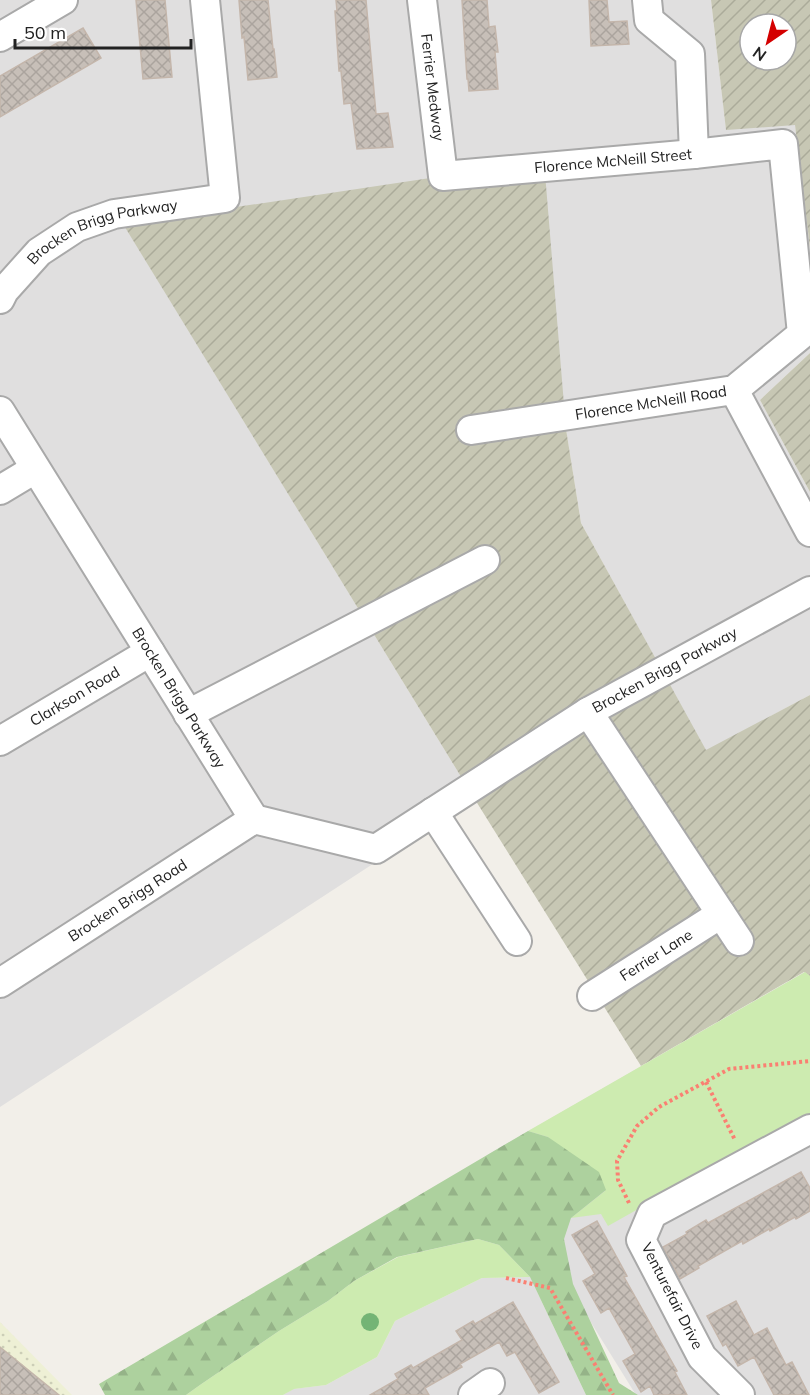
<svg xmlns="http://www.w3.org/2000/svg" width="810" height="1395" font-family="Mulish,sans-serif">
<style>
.residential{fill:#e0dfdf}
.construction{fill:url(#construction-furrows);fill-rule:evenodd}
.farmland{fill:url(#farmland-dots)}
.grass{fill:#cdebb0}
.forest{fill:url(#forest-firs)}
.building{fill:url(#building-cross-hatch);stroke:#c4b6ab;stroke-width:1.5}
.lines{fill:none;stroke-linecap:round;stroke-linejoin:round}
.minor-casing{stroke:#a9a9a9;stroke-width:32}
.path{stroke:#fa8072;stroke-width:4;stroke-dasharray:3 3;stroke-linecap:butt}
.minor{stroke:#fff;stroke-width:28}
.tree{fill:#74b475}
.labels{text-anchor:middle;stroke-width:4.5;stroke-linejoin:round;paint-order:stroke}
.street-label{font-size:15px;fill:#222;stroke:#fff}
</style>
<defs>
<pattern id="construction-furrows" width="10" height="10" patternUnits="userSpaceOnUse" patternTransform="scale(1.5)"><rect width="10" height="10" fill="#c7c7b4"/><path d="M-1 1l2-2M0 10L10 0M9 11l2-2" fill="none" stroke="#abab9a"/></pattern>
<pattern id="farmland-dots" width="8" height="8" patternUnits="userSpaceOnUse" patternTransform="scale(1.5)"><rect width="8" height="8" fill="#eef0d5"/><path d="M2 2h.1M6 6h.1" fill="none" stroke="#ccceb7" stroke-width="1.8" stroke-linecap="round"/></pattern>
<pattern id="forest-firs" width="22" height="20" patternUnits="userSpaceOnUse" patternTransform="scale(1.5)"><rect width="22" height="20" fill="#add19e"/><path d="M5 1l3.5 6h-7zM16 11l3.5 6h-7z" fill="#95b388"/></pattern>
<pattern id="building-cross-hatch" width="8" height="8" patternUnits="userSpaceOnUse" patternTransform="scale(1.5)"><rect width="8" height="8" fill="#c7bfb8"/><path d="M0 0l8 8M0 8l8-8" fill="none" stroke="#aba49e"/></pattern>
</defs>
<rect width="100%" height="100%" fill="#f2efe9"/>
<path class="residential" d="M0,0H711L726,129L795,124L810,248V353L760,400L810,492V695L706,751L581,523L566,429L124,225L474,798L0,1107Z
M805,972L810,976V1395H636L487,1155Z
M530,1277L586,1395H283L293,1389L326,1385L377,1357L395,1321L482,1278Z"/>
<path class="construction" d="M711,0H810V248L795,125L726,130ZM750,24H786V60H750Z
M544,161L566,429L581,523L706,750L810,695V976L804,972L641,1066L474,798L123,224Z
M810,353V492L760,400Z"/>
<path class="farmland" d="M0,1322L72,1395H0Z"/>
<path class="grass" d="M805,972L810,976V1116L759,1141L608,1226L601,1214L571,1218L605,1191L548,1137L528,1131Z
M478,1239L499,1245L530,1277L482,1278L395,1321L377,1357L326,1385L294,1389L283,1395H186L200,1385L279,1331L328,1301L354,1281L398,1257Z"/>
<path class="forest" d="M528,1131L548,1137L599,1172L606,1190L571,1218L564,1239L573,1284L619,1383L638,1395H586L530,1277L499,1245L478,1239L397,1257L354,1281L328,1301L279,1331L200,1385L186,1395H105L99,1384Z"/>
<path class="building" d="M136,0H165L172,77L143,79Z
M239,0H268L273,49H274L277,77L248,80L244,37L242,38Z
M336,0H366L376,114L388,113L393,147L357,149L351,103L344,104L341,71H339L335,11H337Z
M462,0H487L489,27L495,26L498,52H495L498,89L469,91L468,79H467Z
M589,0H607L609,22L627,21L629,44L591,46Z
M83,28L101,58L0,117V76Z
M801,1172L810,1188V1211L796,1219L795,1217L770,1231L769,1229L743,1244L742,1241L698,1266L699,1268L680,1279L663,1247L687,1234L686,1232L706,1220L708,1223Z
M597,1221L627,1276L624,1277L677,1371L675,1372L687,1395H654L650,1386L641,1392L623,1361L635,1354L609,1308L601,1313L583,1281L595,1274L572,1235Z
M736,1301L754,1335L767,1328L786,1365L792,1362L809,1395H774L754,1357L738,1366L726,1344L723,1346L707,1316Z
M513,1302L559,1382L539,1393L515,1352L507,1356L499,1342L460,1364L462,1367L425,1388L429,1395H370L398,1379L395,1374L411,1365L413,1368L462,1340L456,1331L473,1321L475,1324Z
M0,1347L59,1395H0Z"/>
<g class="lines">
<g class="minor-casing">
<g id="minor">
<path id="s1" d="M422,0L443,176L694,154L783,144L802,334L734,390L471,430"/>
<path d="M647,0L649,20L690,54L694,154"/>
<path d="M0,37L63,0"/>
<path id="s2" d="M0,299L4,291L39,252L77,227L114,214L225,198L205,0"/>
<path d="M734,390L810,532"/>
<path id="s3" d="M0,411L254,819L376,849L588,712L810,591"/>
<path d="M0,490L35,469"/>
<path d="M588,712L739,941"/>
<path d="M188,714L485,560"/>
<path id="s4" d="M0,741L150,652"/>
<path d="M433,812L517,941"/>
<path id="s5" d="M0,983L254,819"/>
<path id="s6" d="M592,996L721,914"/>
<path d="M473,1395L490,1383"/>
<path d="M740,1395L702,1357L641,1240L652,1214L810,1129"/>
</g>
</g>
<path class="path" d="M706,1082L735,1140
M629,1203L618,1180L617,1161L637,1126L659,1107L729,1069L810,1061
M506,1278L550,1288L613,1395"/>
<use href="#minor" class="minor"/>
</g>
<circle class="tree" cx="370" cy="1322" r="9"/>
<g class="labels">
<g class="street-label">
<text dy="5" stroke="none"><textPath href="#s1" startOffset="88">Ferrier Medway</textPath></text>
<text dy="5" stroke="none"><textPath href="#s1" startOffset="348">Florence McNeill Street</textPath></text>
<text dy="5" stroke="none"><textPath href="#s2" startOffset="129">Brocken Brigg Parkway</textPath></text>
<text transform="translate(651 403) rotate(-9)" y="5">Florence McNeill Road</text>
<text dy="5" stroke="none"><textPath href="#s3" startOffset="946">Brocken Brigg Parkway</textPath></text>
<text dy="5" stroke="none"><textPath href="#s4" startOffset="87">Clarkson Road</textPath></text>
<text dy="5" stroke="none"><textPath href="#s3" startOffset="338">Brocken Brigg Parkway</textPath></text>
<text dy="5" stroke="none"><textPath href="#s5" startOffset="152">Brocken Brigg Road</textPath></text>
<text dy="5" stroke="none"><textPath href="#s6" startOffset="76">Ferrier Lane</textPath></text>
<text transform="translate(672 1296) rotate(63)" y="5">Venturefair Drive</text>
</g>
</g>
<g transform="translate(768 42) rotate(215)"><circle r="28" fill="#ffffff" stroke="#a7a7a7" stroke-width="1.5"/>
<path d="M0-4.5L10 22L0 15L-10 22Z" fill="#d40000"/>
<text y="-9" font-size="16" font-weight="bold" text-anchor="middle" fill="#222222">N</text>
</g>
<path d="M15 39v9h176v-9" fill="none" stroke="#222222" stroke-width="3"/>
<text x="24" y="39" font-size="18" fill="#222222" stroke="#ffffff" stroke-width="4.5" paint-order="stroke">50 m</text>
</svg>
